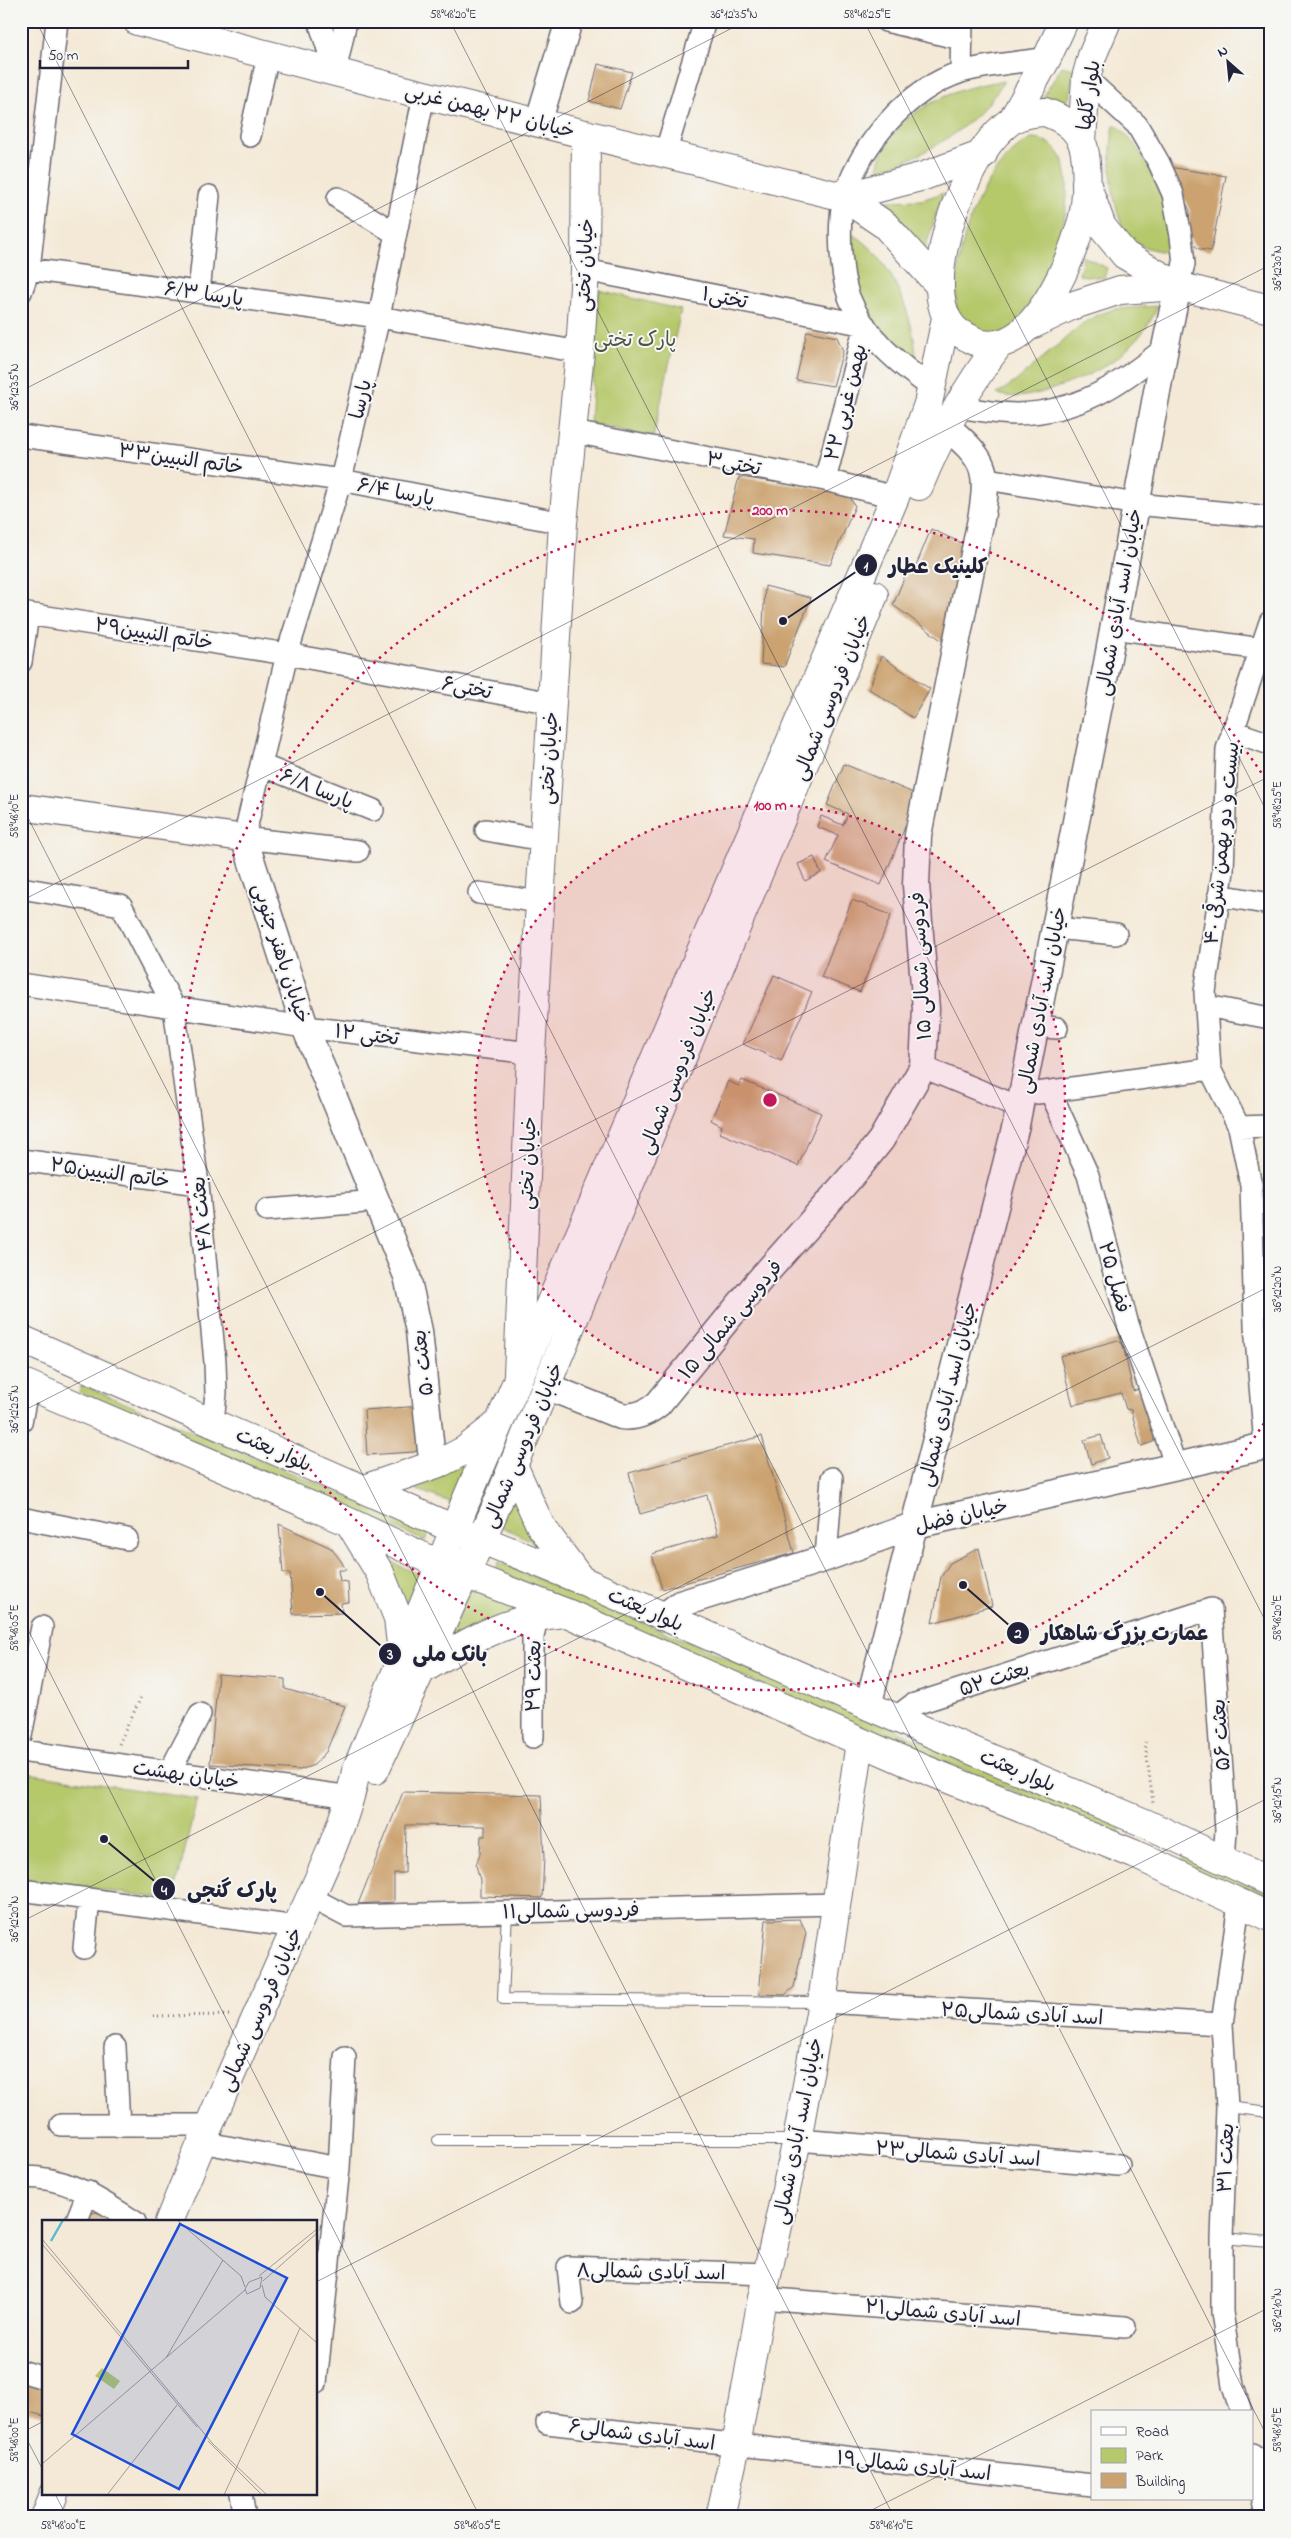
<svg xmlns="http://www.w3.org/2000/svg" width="1291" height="2538" font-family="'Indie Flower','Playpen Sans Arabic',sans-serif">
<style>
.green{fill:#b5c86b;stroke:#6c7553}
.building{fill:#cba270}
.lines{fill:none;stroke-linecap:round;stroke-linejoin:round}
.service-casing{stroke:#6c6871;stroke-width:12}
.minor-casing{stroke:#6c6871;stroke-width:24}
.tertiary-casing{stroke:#6c6871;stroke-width:29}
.secondary-casing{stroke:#6c6871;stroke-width:30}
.primary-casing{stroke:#6c6871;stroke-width:30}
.path{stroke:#6c6871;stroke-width:3;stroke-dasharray:1 4;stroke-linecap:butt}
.service{stroke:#fff;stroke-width:10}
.minor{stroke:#fff;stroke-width:21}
.tertiary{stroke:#fff;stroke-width:26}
.secondary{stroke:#fff;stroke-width:28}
.primary{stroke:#fff;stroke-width:28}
.ticks{fill:none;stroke:#22223b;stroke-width:1;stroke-opacity:0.45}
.ring{fill:none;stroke:#c2185b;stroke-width:2.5;stroke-dasharray:2.5 5}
.labels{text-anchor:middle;stroke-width:4;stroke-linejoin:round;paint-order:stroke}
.street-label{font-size:20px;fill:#22223b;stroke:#f6f6f2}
.park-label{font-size:20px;fill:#4e5449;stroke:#f6f6f2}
.inset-river{fill:none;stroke:#55bbd3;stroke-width:2.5}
.inset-road{fill:none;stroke:#a09998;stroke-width:1}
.view{fill:#1d4ed8;fill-opacity:0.15;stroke:#1d4ed8;stroke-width:2.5}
.inset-edge{fill:none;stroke:#22223b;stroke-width:2.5}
.centre{fill:#c2185b;stroke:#f6f6f2;stroke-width:2.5}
.ring-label{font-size:15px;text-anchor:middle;font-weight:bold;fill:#c2185b;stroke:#f6f6f2;stroke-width:4;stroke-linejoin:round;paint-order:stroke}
.leader{fill:none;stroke:#22223b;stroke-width:2}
.callout-dot{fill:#22223b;stroke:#f6f6f2;stroke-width:2}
.mark-label{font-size:15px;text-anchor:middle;font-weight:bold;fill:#fff}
.callout-label{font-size:21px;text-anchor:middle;font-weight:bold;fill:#22223b;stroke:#f6f6f2;stroke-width:4;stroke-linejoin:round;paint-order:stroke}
.neatline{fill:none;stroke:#22223b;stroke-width:2}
.ticks-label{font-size:12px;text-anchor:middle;fill:#22223b}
</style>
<rect width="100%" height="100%" fill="#f6f6f2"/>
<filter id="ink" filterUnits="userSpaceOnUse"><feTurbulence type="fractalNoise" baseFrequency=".02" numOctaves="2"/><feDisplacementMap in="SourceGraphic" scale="10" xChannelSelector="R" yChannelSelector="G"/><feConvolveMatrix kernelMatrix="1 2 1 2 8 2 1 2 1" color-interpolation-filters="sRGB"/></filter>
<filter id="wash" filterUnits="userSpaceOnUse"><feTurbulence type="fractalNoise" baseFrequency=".0096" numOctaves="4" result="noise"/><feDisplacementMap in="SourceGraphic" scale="20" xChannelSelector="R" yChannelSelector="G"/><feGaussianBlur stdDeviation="1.12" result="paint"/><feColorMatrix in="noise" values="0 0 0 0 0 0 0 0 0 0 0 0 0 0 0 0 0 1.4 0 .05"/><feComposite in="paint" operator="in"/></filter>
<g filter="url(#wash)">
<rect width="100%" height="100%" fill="#f4e9d6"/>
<path class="green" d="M1062,66L1074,69L1067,110L1040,102Z
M1004,81C976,127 927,155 878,171C884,115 954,86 1004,81Z
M1114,126H1118C1147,155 1182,210 1170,253C1160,251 1146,249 1137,243C1110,229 1107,152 1114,126Z
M1031,139C1091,138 1062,249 1045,280C1036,298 1022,314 1010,331L981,337L957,314C950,258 978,166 1031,139Z
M943,193L924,252L904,223L885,208L887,201L921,200Z
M852,234C891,254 918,324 916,366C905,355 891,345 881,334C857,305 852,270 852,234Z
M1083,256L1107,268L1104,278L1079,275Z
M599,290L681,310L653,438L590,423Z
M1158,306C1138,352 1098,374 1053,389C1033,395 1017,400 997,394L1015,382L1082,324L1097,315L1115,309Z
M82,1385L429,1531L425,1541L79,1392Z
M476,1452L455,1504L399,1483Z
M512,1488L553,1551L498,1525Z
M381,1558L423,1576L405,1620Z
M499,1562L1122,1825L1118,1835L495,1572Z
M470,1589L523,1611L446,1645Z
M21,1772L197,1799L173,1900L21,1879Z
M1185,1856L1270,1894V1905L1180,1864Z"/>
<g id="blocks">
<path class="building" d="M598,64L632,72L620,109L589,101Z
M1169,167L1226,176L1211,251L1199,249L1192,243L1188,232L1190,211Z
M807,331L837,337L843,351L833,386L796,380Z
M739,477L847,493L855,506L830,565L753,553L754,539L724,535Z
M931,529L968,546L944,642L893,605L907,571L913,573Z
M765,586L811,598L784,667L761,664Z
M881,656L930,689L913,718L869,689Z
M844,764L918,795L881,885L826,862L838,835L817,827L821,816L843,825L848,814L827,805Z
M814,857L821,873L805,881L798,864Z
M852,900L891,915L860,992L821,977Z
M774,975L812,992L781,1061L743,1044Z
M742,1080L821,1113L798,1166L720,1133L722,1126L711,1120L728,1081L739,1086Z
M1118,1340L1123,1345L1133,1391L1139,1389L1156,1436L1153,1442L1141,1446L1131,1410L1126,1409L1121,1393L1073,1405L1060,1356Z
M422,1406L420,1449L414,1452L367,1455L364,1410Z
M1101,1435L1108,1458L1091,1464L1084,1440Z
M762,1436L794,1553L662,1589L652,1554L718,1535L707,1495L640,1514L629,1473Z
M279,1524L331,1548L341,1561L346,1570H338L340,1581L348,1582L349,1602L341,1603L342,1613L293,1614L290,1573H283Z
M979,1548L992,1606L932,1623L941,1577L950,1563Z
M218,1674L285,1679V1689L345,1706L326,1752L314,1765L300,1770L210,1764Z
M403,1792L541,1795L544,1858L542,1898L480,1896V1880L476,1865L480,1854L481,1836H485V1826L417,1825H406L405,1873H394V1902L358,1904Z
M800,1919L806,1933L794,1987L785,1995L759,1994L766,1920Z
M96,2212L119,2222H86L90,2214Z
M21,2379L44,2386V2416L21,2410Z"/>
</g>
</g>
<g filter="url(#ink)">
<use href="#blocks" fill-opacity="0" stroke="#6c6871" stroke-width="1"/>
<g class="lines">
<g class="service-casing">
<path id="service" d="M507,1911L503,1999L821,2002
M1227,2107L1270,2112
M438,2140H797
M1222,2238L1270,2242"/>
</g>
<g class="minor-casing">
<path id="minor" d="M319,21L335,71
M886,21L961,39
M336,68L346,21
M961,72L962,21
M1086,78L1137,125L1159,163L1173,194L1181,236L1184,264L1178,286
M250,136L268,56
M665,154L705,21
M338,198L395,233
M21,268L379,317L580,352
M585,270L865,325L825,480
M21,292L29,269L57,21
M199,292L209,196
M932,388C899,364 864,336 849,297C840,272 837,220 845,195C862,143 907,90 961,72C984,65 1022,62 1047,58
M956,407C976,409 997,414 1017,414C1079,412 1118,386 1165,348
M573,432L825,480L895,497
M21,436L341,480L563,523
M987,479L1136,504L1270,517
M21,613L287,654L552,703
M1114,628L1261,649
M21,662L28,614
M1232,731L1270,744
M261,765L373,810
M486,830L543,840
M358,851L244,838L287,654L341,480L379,317L424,95
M21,888L121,905L174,1007L198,1184L215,1362L216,1393L213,1422
M479,893L540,902
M1219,895L1270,904
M1055,928L1116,934
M21,984L305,1027L531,1053
M1206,1006L1270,1018
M1035,1026L1057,1028
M923,1067L1019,1107
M1050,1091L1088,1175L1127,1321L1176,1467
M1037,1093L1210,1069
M1239,1127L1270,1126
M21,1160L198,1184
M267,1210L377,1201
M21,1422L28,1385
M1265,1445L1255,1325L1251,1185L1239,1127L1210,1069L1205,992L1223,871L1227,749L1270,622
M21,1518L127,1539
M826,1558L832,1478
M895,1718L912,1705L1211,1609L1226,1830L1224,1862
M21,1736L42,1627
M533,1737V1637L537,1616
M21,1751L351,1797
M169,1773L200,1714
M21,1890L297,1927
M310,1897L346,1916L837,1904
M1239,1904L1222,2024L1227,2107L1222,2238V2312L1233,2386L1241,2412
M84,1948L89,1899
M822,2002L1222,2024
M115,2047L119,2126
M61,2125H208
M797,2140L1119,2165
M201,2142L339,2168L316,2383
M339,2168L345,2057
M21,2177C67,2176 97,2198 135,2222
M76,2222L88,2192
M762,2298L1125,2327
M572,2303L568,2267L767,2274
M21,2371L44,2378
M547,2423L1092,2485
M1252,2454L1267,2517
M241,2494L245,2517"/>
</g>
<g class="tertiary-casing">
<path id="tertiary" d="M538,123L569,21
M21,807L244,838L305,1027L407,1276L419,1331L431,1451
M546,1386L621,1416C636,1418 647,1413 658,1404L757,1283L857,1170L881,1140L923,1067L926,1009L916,885L918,835L981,519C990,468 985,460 945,425
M663,1617L680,1604L826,1558L915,1525L1270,1445
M868,1706L1016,1125L1103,685L1165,348L1178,286"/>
</g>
<g class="secondary-casing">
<path id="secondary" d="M137,21L424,95L844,197L885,225L940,286
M1086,183L1102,227L1125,255L1178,286L1270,309
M844,197L924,176L983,154
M1025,328L1071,306L1120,290L1178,286
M518,1375L531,1053L552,703L563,523L580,352L585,270L586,134
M720,2517L736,2446L762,2298L797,2140L822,2002L860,1742"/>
</g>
<g class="primary-casing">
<path id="primary" d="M1045,112C1061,118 1075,125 1082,142C1089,160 1087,202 1082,221C1071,259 1035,354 982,344C977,343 970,338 965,336C947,328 941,307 940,289C937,239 970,149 1012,120C1022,113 1034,113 1045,112Z
M1013,119L1047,58L1064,21
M1082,141L1086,78L1092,56L1107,21
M919,486C940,434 966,388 1000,343
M21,1339L438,1522L581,1580L921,1729L1147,1824L1270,1882
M21,1382L349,1522L439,1564L567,1613L909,1763L1134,1854L1270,1917
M513,1465L540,1525L581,1580
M364,1489L442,1462L465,1450L499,1423
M349,1522L380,1573L398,1618L402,1653
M422,1670C470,1640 505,1619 563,1613
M375,1770L493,1514L874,595
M169,2222C205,2131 245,2043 284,1954C309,1899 345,1830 356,1771L465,1503L895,497L928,404L946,318
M45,2517L54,2494"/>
</g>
<path class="path" d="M1145,1742L1153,1803
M119,1744L141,1697
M153,2016L233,2015"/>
<use href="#service" class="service"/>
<use href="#minor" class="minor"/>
<use href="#tertiary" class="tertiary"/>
<use href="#secondary" class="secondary"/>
<use href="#primary" class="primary"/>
</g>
</g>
<path class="ticks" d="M36,21L1270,2442M450,21L1270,1630M864,21L1270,818M21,391L746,21M21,804L894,2517M21,901L1270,265M21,1412L1270,776M21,1616L480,2517M21,1922L1270,1286M316,2282L1270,1797M21,2428L44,2472M21,2433L44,2421M55,2494L67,2517M858,2517L1270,2307"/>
<circle cx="770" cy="1100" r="295" fill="#c2185b" fill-opacity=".12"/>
<g class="ring">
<circle cx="770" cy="1100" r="295"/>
<path d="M1268 1417A590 590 0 1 1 1268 783"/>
</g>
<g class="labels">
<g class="street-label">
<text transform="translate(1088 95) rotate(-82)" y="7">بلوار گلها</text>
<text transform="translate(490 110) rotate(14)" y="7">خیابان ۲۲ بهمن غربی</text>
<text transform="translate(584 265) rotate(-88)" y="7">خیابان تختی</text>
<text transform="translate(204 293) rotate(8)" y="7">پارسا ۶/۳</text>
<text transform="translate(725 297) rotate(11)" y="7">تختی۱</text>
<text transform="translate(360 399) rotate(-77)" y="7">پارسا</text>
<text transform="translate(845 402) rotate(-76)" y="7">۲۲ بهمن غربی</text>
<text transform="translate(181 458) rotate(8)" y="7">خاتم النبیین۳۳</text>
<text transform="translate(734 463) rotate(11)" y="7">تختی۳</text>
<text transform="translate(396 491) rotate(11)" y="7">پارسا ۶/۴</text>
<text transform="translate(1118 602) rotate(-80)" y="7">خیابان اسد آبادی شمالی</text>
<text transform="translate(154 633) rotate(9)" y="7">خاتم النبیین۲۹</text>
<text transform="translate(467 687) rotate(11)" y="7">تختی۶</text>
<text transform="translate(831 697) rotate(-68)" y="7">خیابان فردوسی شمالی</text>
<text transform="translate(548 758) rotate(-87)" y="7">خیابان تختی</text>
<text transform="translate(317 788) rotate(22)" y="7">پارسا ۶/۸</text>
<text transform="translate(1221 843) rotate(-84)" y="7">بیست و دو بهمن شرقی ۴۰</text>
<text transform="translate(282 953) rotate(72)" y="7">خیابان باهنر جنوبی</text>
<text transform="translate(920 966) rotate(-93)" y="7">فردوسی شمالی ۱۵</text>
<text transform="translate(1041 1000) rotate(-79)" y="7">خیابان اسد آبادی شمالی</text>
<text transform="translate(367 1034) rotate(7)" y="7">تختی ۱۲</text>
<text transform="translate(677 1071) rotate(-68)" y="7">خیابان فردوسی شمالی</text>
<text transform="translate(527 1163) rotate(-88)" y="7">خیابان تختی</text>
<text transform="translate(110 1172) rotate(8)" y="7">خاتم النبیین۲۵</text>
<text transform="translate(201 1214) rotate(-96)" y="7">بعثت ۴۸</text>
<text transform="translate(1115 1277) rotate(75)" y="7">فضل ۲۵</text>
<text transform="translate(730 1319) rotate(-50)" y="7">فردوسی شمالی ۱۵</text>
<text transform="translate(422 1363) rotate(-97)" y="7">بعثت ۵۰</text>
<text transform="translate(947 1394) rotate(-76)" y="7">خیابان اسد آبادی شمالی</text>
<text transform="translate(522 1445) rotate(-67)" y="7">خیابان فردوسی شمالی</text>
<text transform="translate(274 1449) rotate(24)" y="7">بلوار بعثت</text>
<text transform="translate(961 1515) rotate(-13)" y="7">خیابان فضل</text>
<text transform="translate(646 1609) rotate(24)" y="7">بلوار بعثت</text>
<text transform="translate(533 1676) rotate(-89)" y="7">بعثت ۲۹</text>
<text transform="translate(994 1678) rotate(-18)" y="7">بعثت ۵۲</text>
<text transform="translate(1220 1735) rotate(-94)" y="7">بعثت ۵۶</text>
<text transform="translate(1018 1770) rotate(23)" y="7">بلوار بعثت</text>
<text transform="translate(186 1774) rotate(8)" y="7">خیابان بهشت</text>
<text transform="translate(571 1910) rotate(-1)" y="7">فردوسی شمالی۱۱</text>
<text transform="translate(260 2009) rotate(-66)" y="7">خیابان فردوسی شمالی</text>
<text transform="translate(1022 2013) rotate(3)" y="7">اسد آبادی شمالی۲۵</text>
<text transform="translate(797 2131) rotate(-79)" y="7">خیابان اسد آبادی شمالی</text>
<text transform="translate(958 2153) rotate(4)" y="7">اسد آبادی شمالی۲۳</text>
<text transform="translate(1225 2158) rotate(-88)" y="7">بعثت ۳۱</text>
<text transform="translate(651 2271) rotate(1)" y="7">اسد آبادی شمالی۸</text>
<text transform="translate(943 2312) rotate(5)" y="7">اسد آبادی شمالی۲۱</text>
<text transform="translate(642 2434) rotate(7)" y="7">اسد آبادی شمالی۶</text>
<text transform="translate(914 2465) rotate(6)" y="7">اسد آبادی شمالی۱۹</text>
</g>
<g class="park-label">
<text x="635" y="346">پارک تختی</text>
</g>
</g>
<g transform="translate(42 2220)">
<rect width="275" height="275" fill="#f4e9d6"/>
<path d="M60,148L78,161L72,169L53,156Z" fill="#b5c86b"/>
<path class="inset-river" d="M9,21L21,0"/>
<path class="inset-road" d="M135,0L199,56L203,67M0,19L171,224L225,275M0,24L155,207M217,56L275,9M220,57L218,68L205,74L203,69L207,62ZM221,61L275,13M220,65L223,77L275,123M124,138L181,40M166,221L220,275M0,244L203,70M65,275L135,185M182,275L258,108"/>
<path class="view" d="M138,4L245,58L137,269L30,214Z"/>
<rect width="275" height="275" class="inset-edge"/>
</g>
<circle cx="770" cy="1100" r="8" class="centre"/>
<g class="ring-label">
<text x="770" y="515">200 m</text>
<text x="770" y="810">100 m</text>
</g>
<path class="leader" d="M783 621L866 565M963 1585L1018 1633M320 1592L390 1654M104 1839L164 1889"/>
<g class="callout-dot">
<circle cx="783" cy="621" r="5"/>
<circle cx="963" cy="1585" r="5"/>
<circle cx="320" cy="1592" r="5"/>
<circle cx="104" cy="1839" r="5"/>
<circle cx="866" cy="565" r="12"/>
<circle cx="1018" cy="1633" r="12"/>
<circle cx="390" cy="1654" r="12"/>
<circle cx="164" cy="1889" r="12"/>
</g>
<g class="mark-label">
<text x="866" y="571">1</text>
<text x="1018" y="1638">2</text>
<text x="390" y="1659">3</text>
<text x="164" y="1895">4</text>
</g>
<g class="callout-label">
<text x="938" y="573">کلینیک عطار</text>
<text x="1125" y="1640">عمارت بزرگ شاهکار</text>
<text x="450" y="1661">بانک ملی</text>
<text x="232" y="1897">پارک گنجی</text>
</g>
<rect width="1291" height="2538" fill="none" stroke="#f6f6f2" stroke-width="55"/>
<rect x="1091" y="2410" width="162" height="90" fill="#f6f6f2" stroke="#a1a1a9"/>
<rect x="1101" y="2427" width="25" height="8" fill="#ffffff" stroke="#a1a1a9"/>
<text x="1136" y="2436" font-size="15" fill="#22223b">Road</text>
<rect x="1101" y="2448" width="25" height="15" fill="#b5c86b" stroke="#a1a1a9"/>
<text x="1136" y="2460" font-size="15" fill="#22223b">Park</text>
<rect x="1101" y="2473" width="25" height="15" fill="#cba270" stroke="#a1a1a9"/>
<text x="1136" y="2486" font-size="15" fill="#22223b">Building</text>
<g transform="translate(1228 62) rotate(333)" stroke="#f6f6f2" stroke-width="4" paint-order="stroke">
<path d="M0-4L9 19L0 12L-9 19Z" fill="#22223b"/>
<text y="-8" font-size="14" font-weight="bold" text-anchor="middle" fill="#22223b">N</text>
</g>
<path d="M40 60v8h148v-8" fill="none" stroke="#22223b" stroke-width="2.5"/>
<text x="48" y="60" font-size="15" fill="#22223b" stroke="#f6f6f2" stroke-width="4" paint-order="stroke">50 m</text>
<rect x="28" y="28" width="1236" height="2482" class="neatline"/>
<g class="ticks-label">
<text x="453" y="18">58°48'20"E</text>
<text x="734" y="18">36°12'35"N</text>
<text x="867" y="18">58°48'25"E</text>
<text transform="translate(1277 268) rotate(-90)" y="4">36°12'30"N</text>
<text transform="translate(14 387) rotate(-90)" y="4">36°12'35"N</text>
<text transform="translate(1277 805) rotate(-90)" y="4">58°48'25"E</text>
<text transform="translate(14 816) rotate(-90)" y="4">58°48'10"E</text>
<text transform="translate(1277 1289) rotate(-90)" y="4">36°12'20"N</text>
<text transform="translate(14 1409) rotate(-90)" y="4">36°12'25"N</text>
<text transform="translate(1277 1618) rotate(-90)" y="4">58°48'20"E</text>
<text transform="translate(14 1628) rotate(-90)" y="4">58°48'05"E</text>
<text transform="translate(1277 1800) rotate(-90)" y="4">36°12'15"N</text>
<text transform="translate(14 1919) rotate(-90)" y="4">36°12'20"N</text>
<text transform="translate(1277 2310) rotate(-90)" y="4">36°12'10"N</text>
<text transform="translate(1277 2430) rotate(-90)" y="4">58°48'15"E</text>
<text transform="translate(14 2440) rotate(-90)" y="4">58°48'00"E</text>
<text x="63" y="2529">58°48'00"E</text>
<text x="477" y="2529">58°48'05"E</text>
<text x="891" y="2529">58°48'10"E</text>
</g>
</svg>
